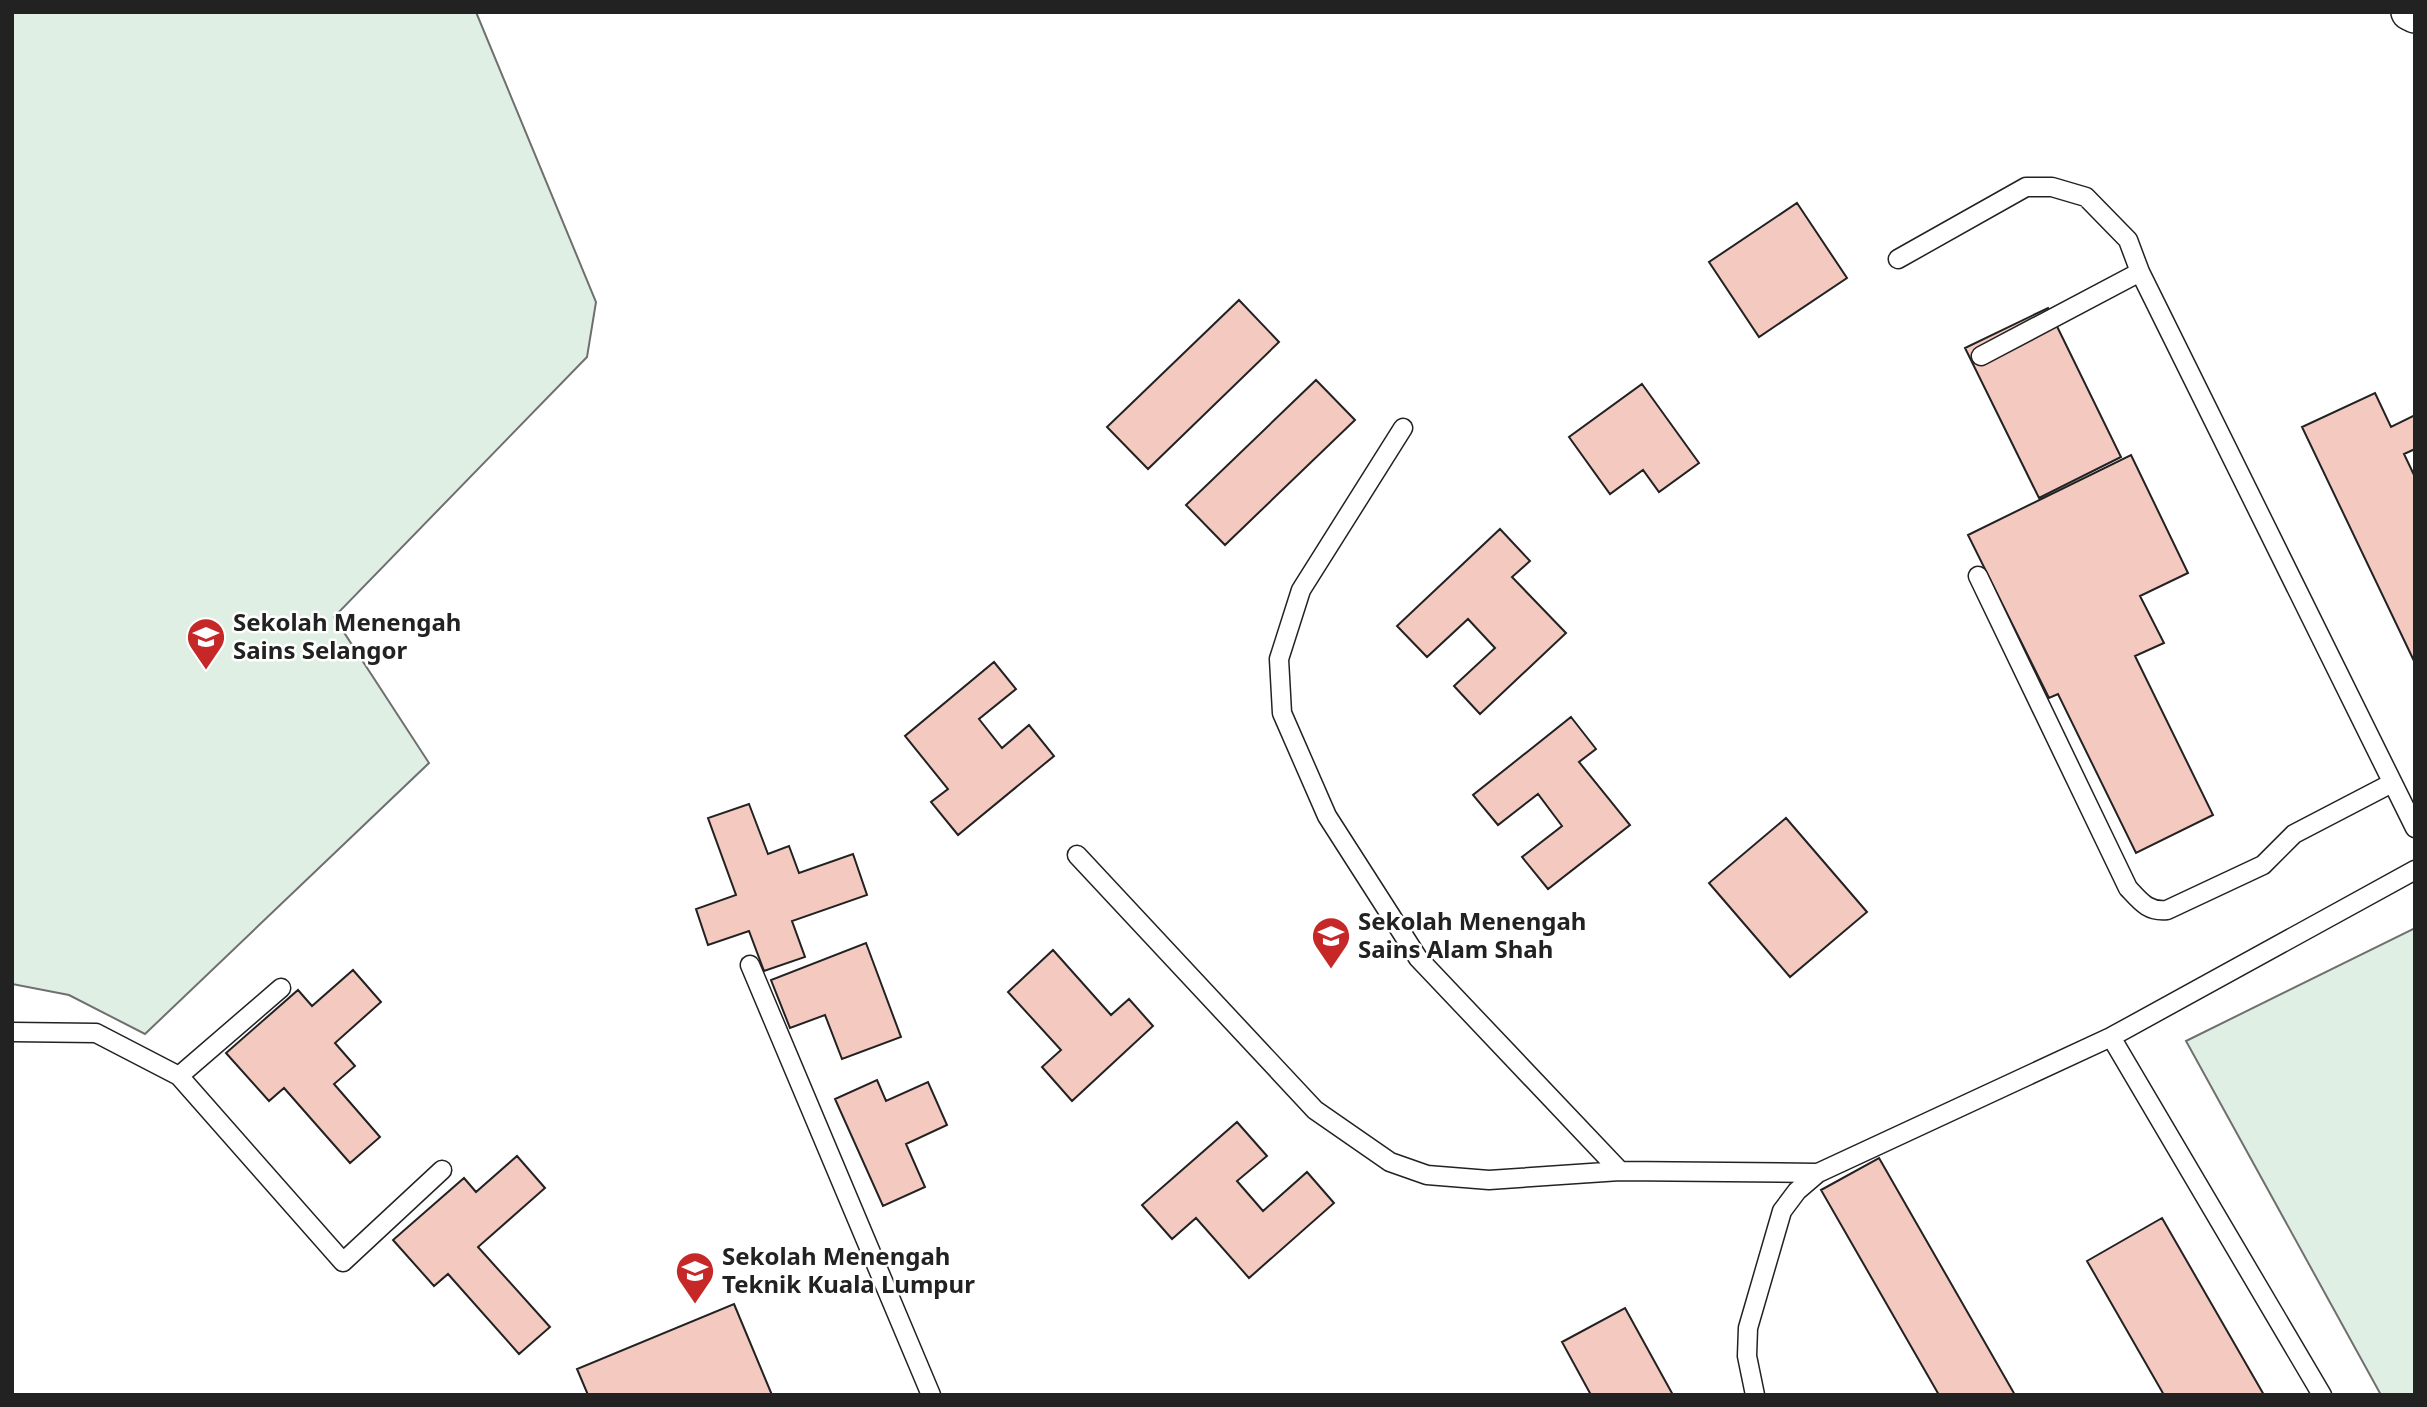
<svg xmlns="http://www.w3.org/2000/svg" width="2427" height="1407" font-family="'Noto Sans',sans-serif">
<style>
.grass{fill:#e0efe3;stroke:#6f6f6f;stroke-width:2}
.building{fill:#f3c9c0;stroke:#222;stroke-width:2}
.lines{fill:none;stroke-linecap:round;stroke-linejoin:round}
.service-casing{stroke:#222;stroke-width:21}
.minor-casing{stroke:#222;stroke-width:38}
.service{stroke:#fff;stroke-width:18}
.minor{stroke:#fff;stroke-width:35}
.labels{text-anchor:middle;stroke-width:5;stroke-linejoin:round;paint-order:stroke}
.poi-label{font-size:24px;font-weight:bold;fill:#222;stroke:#fff;text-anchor:start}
</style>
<rect width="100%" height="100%" fill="#fff"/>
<path class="grass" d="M12,12H476L596,302L587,357L334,617L429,763L145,1034L69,995L12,984Z
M2415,928V1395H2381L2186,1041Z"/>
<path class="building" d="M1797,203L1847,278L1759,337L1709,262Z
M1239,300L1279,342L1148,469L1107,427Z
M2048,308L2121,457L2039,498L1965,348Z
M1316,380L1355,420L1225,545L1186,505Z
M1642,384L1699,463L1659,492L1643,470L1610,494L1569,437Z
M2375,393L2391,427L2415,415V449L2404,454L2415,477V663L2302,427Z
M2131,455L2188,573L2140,596L2164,643L2135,656L2213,815L2136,853L2058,694L2049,698L1968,535Z
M1500,529L1530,561L1512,577L1566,633L1480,714L1454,686L1495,648L1468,619L1427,657L1397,626Z
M994,662L1016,689L979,719L1002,748L1029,725L1054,756L958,835L931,802L948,789L905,736Z
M1571,717L1596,749L1579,762L1630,825L1548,889L1522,857L1562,826L1538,794L1498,825L1473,795Z
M749,804L768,854L789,846L799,873L853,854L867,895L792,921L805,957L764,971L749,931L708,945L696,909L736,895L708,818Z
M1786,818L1867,912L1790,977L1709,883Z
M866,943L901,1037L842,1059L825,1015L790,1028L771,980Z
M1053,950L1111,1015L1129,999L1153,1026L1072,1101L1042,1067L1061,1050L1008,992Z
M353,970L381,1002L335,1043L355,1066L334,1084L380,1137L350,1163L284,1088L269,1101L226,1053L298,990L312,1006Z
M877,1080L886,1101L928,1082L947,1125L906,1144L925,1187L883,1206L835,1099Z
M1237,1122L1267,1156L1237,1181L1263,1211L1307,1172L1334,1203L1249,1278L1196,1218L1172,1239L1142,1205Z
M517,1156L545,1188L478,1247L550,1327L519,1354L448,1274L434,1286L393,1240L464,1178L476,1192Z
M1879,1158L2015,1395H1939L1821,1190Z
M2162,1218L2264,1395H2164L2087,1261Z
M734,1304L772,1395H588L577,1369Z
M1625,1308L1673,1395H1591L1562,1342Z"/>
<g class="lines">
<g class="service-casing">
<path id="service" d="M1898,259L2026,187H2052L2086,197L2128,240L2140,272
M1981,356L2140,272L2415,828
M1403,428L1301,590L1279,659L1282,713L1327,816L1418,958L1620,1171
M1978,576L2128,888C2141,902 2148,912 2167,910L2263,865L2294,834L2392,783
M1077,855L1315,1110L1390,1162L1427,1175L1489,1180L1620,1171L1818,1173
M750,965L931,1395
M12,1032L96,1033L179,1076L281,988
M2111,1037L2322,1395
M179,1076L343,1262L442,1170
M1755,1395L1747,1356L1748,1328L1782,1211L1797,1191L1818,1173L2111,1037L2415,870"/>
</g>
<g class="minor-casing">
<path id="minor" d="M2409,12L2415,15"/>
</g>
<use href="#service" class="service"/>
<use href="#minor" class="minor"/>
</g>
<defs>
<g id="school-pin" transform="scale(2.0125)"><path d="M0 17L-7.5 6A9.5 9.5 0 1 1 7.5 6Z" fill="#c62828" stroke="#fff"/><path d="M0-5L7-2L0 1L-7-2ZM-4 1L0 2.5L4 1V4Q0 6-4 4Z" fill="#fff"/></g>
</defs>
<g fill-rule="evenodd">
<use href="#school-pin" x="206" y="637"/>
<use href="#school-pin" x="1331" y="936"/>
<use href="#school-pin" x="695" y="1271"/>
</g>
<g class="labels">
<g class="poi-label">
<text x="233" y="631">Sekolah Menengah<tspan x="233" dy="28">Sains Selangor</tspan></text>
<text x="1358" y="930">Sekolah Menengah<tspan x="1358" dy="28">Sains Alam Shah</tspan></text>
<text x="722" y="1265">Sekolah Menengah<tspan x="722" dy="28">Teknik Kuala Lumpur</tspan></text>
</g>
</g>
<rect width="2427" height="1407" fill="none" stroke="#222222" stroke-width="28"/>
</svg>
